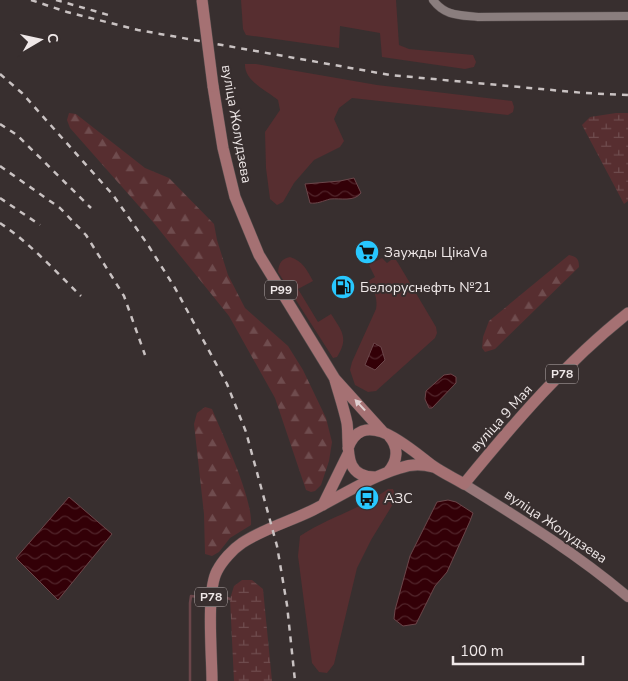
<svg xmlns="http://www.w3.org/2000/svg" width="628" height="681" font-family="'Nunito Sans',sans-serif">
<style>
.green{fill:#572e30}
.forest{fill:url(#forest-firs)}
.wetland{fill:url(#wetland-marsh)}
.water{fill:url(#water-waves);stroke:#6b464a}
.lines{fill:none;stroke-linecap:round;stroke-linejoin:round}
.stream{stroke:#6b464a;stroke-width:2.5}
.street-casing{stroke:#564d4d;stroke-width:9}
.secondary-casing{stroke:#564d4d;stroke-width:11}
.primary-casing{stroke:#564d4d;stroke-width:12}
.street{stroke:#8a7e7e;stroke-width:8}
.secondary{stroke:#987779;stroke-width:10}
.primary{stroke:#a57173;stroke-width:11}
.rail{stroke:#c9c2c2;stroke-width:2.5;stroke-dasharray:6 6;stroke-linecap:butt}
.primary-bridge-casing{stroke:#564d4d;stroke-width:12;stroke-linecap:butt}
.primary-bridge{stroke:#a57173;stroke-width:11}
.oneway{fill:#e0d0d1}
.labels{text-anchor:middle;stroke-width:4;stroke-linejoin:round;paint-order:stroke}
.shield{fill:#382f2f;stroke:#b8b0b0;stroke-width:1}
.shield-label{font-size:12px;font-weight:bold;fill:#efe8e8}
.street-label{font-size:14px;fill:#efe8e8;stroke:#382f2f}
.poi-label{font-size:14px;fill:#efe8e8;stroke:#382f2f;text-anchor:start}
</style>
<defs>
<pattern id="forest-firs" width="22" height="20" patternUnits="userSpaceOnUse" patternTransform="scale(1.25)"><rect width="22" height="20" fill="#572e30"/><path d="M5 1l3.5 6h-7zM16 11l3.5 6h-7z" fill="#6f4c4e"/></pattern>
<pattern id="wetland-marsh" width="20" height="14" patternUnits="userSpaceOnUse" patternTransform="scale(1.25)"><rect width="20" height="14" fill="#572e30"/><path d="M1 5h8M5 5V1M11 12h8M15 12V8" fill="none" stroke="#6f4c4e"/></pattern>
<pattern id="water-waves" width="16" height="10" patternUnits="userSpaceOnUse" patternTransform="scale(1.25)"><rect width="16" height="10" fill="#330007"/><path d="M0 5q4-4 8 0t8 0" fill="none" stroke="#51252b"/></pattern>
</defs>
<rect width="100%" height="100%" fill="#382f2f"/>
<path class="green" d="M241,0H396L399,45L409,49L473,55L476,62L474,67L465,69L382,57L380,33L340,26L339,48L246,35L243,29Z
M245,64H256L377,85L512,101L514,107L513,112L508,115L352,98L339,108L334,119L344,141L340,147L314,160L294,183L283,202L277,205L270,199L266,168L265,132L280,110L278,100C267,91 244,81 245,64Z
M290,257C303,261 307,270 313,281L298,289L318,322L331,314C342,331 349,338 337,357L333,358L278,272C279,262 282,259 290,257Z
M382,258L387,263L391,260H396L398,263L436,327L437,333L435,338L376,391L368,392L355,385L350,370L352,362L376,309C378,298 374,290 368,281L375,277L369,265Z
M388,489H393L395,494L393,504L371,540L357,568L334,664L327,673L319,672L312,663L298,556L300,536C329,517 359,510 388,489Z"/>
<path class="forest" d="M69,113L76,114L145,168L169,178L214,224L217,240L228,275L245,308L288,346L303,370L326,418L332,442L329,461L321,485L315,491L311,492L306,490L275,398L229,316L153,222L70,128L67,120Z
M569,255C577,257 579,259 579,267L495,349L485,352L482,348L483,337L489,321Z
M205,407L212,409C223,436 253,498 251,525L230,538L219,552L212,556L205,554L204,514L194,424L197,413Z"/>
<path class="wetland" d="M616,113H628V201L624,204L582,125L590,117Z
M242,580H252L263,589L272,681H234L230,599L234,586Z"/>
<path class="water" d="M354,178L361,193C354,202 341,198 330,199C323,201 317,204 310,203L305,184L340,181Z
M374,343L381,347L385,360L375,370L365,365Z
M451,374L456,377V383L432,408H429L425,399L426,391L444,375Z
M69,497L112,534L58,600L16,558Z
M448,500L456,502L473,513L470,521L447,572L435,586L416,624L403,626L394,619L395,610L410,556L437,502Z"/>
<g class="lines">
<path class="stream" d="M224,597L230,599
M190,681V603L191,596L198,597"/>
<g class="street-casing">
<path id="street" d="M433,0C445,16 459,15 478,17L628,16"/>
</g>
<g class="secondary-casing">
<path id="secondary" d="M464,484C522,520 576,553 628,597"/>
</g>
<g class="primary-casing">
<path id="primary" d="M213,86L223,148L235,197L259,255L335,379L383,432
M335,380C339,394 344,409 347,423C350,445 341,478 376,477
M348,448C364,404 412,451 433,466C443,473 454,478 464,484C514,423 566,362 628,313
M388,472C398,461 399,447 389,436
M323,505L348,454
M212,681C212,656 206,591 217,571C222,561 233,549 242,543C263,529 288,522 311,511C339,497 370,477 400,468C411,464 422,464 433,467"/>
</g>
<use href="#street" class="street"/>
<use href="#secondary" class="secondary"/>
<use href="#primary" class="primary"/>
<path class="rail" d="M31,0L67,12L138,30L390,75L584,93L628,95
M56,0L112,16
M0,74L22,93L113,195L148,245L175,288L227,384L246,432L277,546L287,605L295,681
M0,124L17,135L91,208
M0,166L60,208L86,235L124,296L145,355
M0,198L40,225
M0,223C30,243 55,271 81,296"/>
<g class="primary-bridge-casing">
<path id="primary-bridge" d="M202,0L213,86"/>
</g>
<use href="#primary-bridge" class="primary-bridge"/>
</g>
<defs><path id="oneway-solid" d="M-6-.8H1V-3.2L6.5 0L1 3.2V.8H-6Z" transform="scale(1.25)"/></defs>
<use class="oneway" href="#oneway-solid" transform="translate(360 405) rotate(-133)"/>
<defs>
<g id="supermarket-disc" transform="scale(1.25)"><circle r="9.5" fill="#28c8ff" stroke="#382f2f"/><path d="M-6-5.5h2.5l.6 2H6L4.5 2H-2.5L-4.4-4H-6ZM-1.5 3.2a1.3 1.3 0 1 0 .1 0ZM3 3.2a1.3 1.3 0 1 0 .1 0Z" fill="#111"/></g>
<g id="fuel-disc" transform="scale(1.25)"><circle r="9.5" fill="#28c8ff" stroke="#382f2f"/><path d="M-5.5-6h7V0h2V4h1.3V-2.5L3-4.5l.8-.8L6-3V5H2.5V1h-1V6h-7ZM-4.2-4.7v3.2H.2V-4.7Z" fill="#111"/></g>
<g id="bus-disc" transform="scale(1.25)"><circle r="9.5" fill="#28c8ff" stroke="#382f2f"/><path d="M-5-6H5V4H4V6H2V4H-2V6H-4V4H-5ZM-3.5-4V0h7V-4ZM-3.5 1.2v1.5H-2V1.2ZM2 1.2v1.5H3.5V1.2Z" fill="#111"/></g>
</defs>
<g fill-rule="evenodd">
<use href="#supermarket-disc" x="367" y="252"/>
<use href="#fuel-disc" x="343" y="287"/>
<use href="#bus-disc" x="367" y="498"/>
</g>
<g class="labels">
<g class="shield">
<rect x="265" y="280.5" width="32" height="19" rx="4"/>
<rect x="546" y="364.5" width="32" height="19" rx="4"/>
<rect x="195" y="587.5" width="32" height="19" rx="4"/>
</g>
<g class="shield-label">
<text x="281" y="294">Р99</text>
<text x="562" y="378">Р78</text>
<text x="211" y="601">Р78</text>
</g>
<g class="street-label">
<text transform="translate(237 124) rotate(80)" y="5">вуліца Жолудзева</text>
<text transform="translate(501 418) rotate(-48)" y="5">вуліца 9 Мая</text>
<text transform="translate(556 526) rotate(34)" y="5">вуліца Жолудзева</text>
</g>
<g class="poi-label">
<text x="384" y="257">Заужды ЦікаVа</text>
<text x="360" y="292">Белоруснефть №21</text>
<text x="384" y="503">АЗС</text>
</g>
</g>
<g transform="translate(40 40) rotate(81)" stroke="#382f2f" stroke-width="4" paint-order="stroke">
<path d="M0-4L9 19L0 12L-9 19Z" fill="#efe8e8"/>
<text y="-8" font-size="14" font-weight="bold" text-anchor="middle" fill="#efe8e8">С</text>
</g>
<path d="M453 656v8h130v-8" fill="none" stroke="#efe8e8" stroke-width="2.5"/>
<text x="460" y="656" font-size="15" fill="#efe8e8" stroke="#382f2f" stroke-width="4" paint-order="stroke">100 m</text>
</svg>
